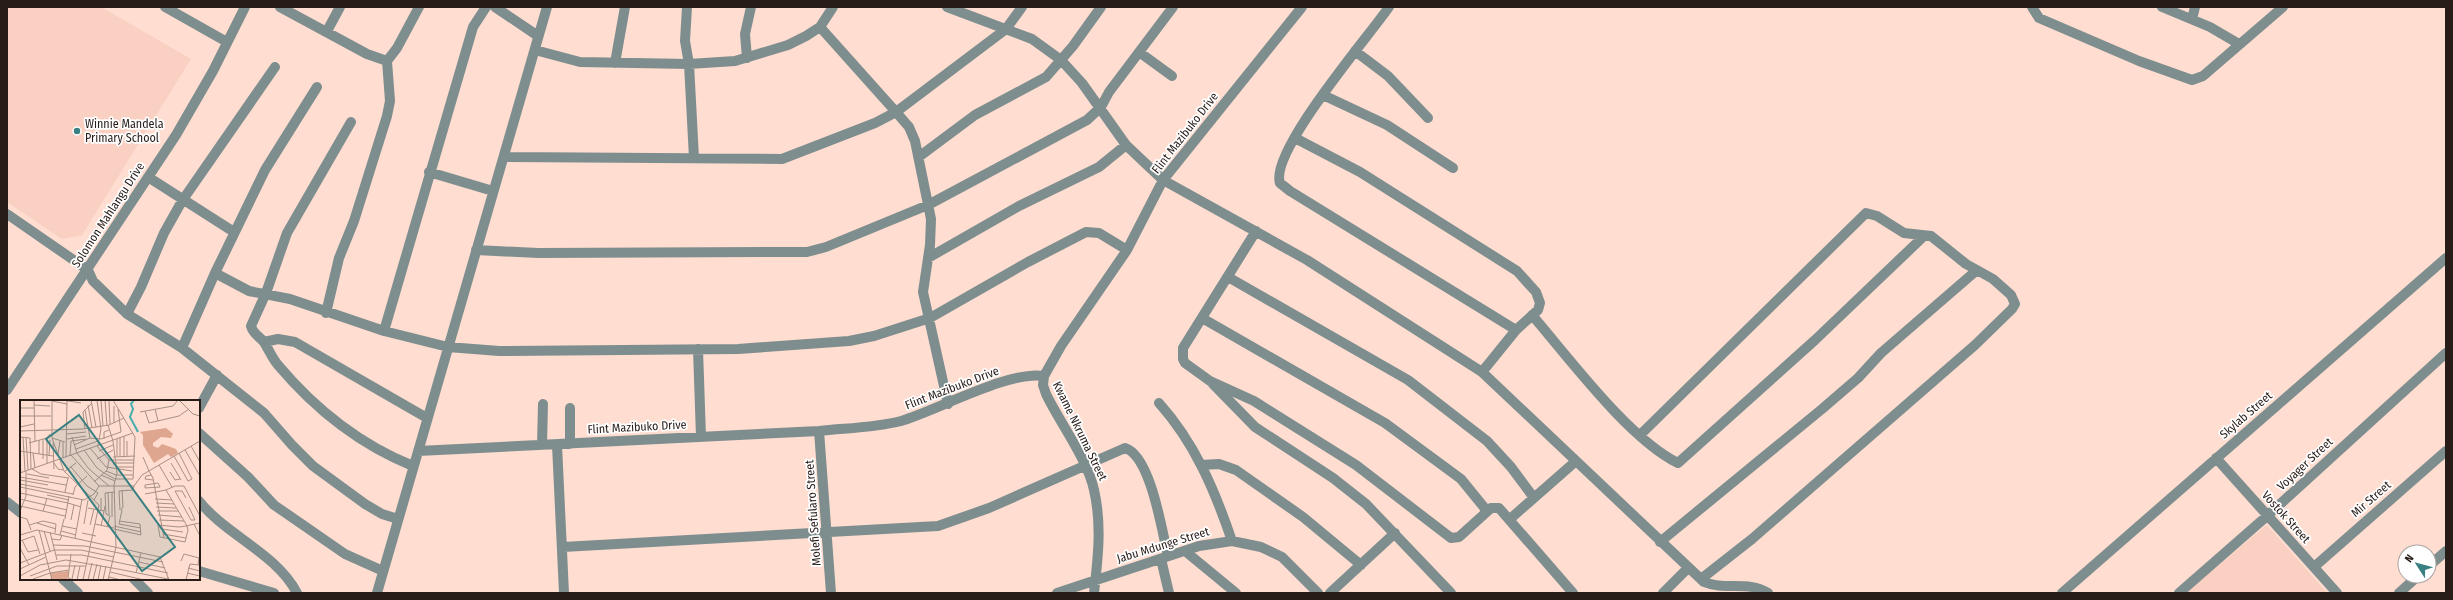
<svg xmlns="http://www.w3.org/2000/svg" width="2453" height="600" font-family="'Fira Sans Condensed',sans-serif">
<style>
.built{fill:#f9d0c1}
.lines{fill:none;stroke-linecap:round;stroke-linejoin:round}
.minor{stroke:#7e8e8e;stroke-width:10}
.poi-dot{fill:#388081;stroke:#fff;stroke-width:1.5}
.labels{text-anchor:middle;stroke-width:3.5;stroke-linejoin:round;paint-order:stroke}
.poi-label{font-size:12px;fill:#281c18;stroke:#fff;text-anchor:start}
.street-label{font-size:12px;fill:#281c18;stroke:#fff}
.inset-river{fill:none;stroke:#44adad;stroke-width:2}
.inset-road{fill:none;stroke:#a99086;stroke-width:1}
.view{fill:#388081;fill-opacity:0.15;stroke:#388081;stroke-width:2}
.inset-edge{fill:none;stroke:#281c18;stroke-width:2}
</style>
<rect width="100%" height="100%" fill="#ffddd0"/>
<path class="built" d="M7,7H101L191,59L82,235L62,239L7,202Z
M2267,525L2327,593H2185Z"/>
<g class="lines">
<path class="minor" d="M165,7L227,42
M280,7L367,54L387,61L397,48L419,7
M495,7L538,36
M687,7L685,41L689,64L694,158
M947,7L1032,39L1061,60L1082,83L1126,145L1163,180L1307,260L1482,372L1704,582C1725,591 1748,580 1768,593
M1389,7C1369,36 1269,152 1280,183L1290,191L1516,330
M2032,7L2039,18L2139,61L2192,80L2203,76L2283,7
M2162,7L2210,27L2239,44
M2192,19L2195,7
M820,27L896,112L909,127L915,141L931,219L930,245L923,292L948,404
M327,31L340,7
M535,50L580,62L689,64L735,61L788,45L806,36L820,27L833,7
M1355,51L1388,76L1428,118
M1139,52L1172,76
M747,58L745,34L751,7
M615,63L625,7
M1323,95L1387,125L1453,168
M351,122L287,233L266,293L251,326C253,334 259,336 264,342C269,350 272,358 278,365C315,409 361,445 413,466
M1295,138L1360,172L1517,271L1536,292L1540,303L1538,310L1516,330L1482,372
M920,156L975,115L1046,77L1073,46L1101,7
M504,157L782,159L875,123L896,112L1006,29L1022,7
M429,172L493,191
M148,177L234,232
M7,214L88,270L93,281L127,314L182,348L264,413L292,445L313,466L365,504L382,514L398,519
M1256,231L1183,348V359L1185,363L1210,381L1254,401L1356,465L1451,538L1459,537L1491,508H1499L1573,593
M476,250L538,253L791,252H807L826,247L928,205L1087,120L1101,107L1109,92L1173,7
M928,258L1019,206L1099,167L1126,145
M215,273L249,291L290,299L384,331L448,347L499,351L738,349L849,341L874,336L930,318L1028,262L1086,232L1099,233L1127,250
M1228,277L1408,380L1487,441L1511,467L1534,498
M326,313L339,258L354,221L387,116L390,101L387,61
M127,314L141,287L164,233L182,201L275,67
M1532,315C1569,358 1629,439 1678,463L1815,340L1924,236
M1202,318L1385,423L1461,479L1487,511
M384,331L473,27L486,7
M264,342L278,339L295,342L427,418
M182,348L215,273L265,170L317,87
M698,349L701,437
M1044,376L1043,385L1046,394C1060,423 1088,460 1094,490C1102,524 1098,558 1094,593
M1213,384L1255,427L1333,478L1366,504L1451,593
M7,390L176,135L213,71L245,7
M1159,403C1195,443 1215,491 1232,541
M199,408L217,375
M819,431L831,593
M199,433L248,477L274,505L345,554L383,571
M1640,435L1866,213L1877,216L1904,233L1931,236L1966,264L1993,279L2011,295L2015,304L2012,309L1975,345L1752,539L1701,579
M570,444V408
M542,445L543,404
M557,445L564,593
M418,451L819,431C846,428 874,428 901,421C938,410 1010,370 1044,376L1061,346L1127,250L1163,180L1302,7
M2216,458L2337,593
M1201,465L1219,464L1236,470L1303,517L1361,565
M199,501C227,536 276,553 297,593
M7,502L21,513
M1510,519L1576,461
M1660,542L1822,409L1858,378L1881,353L1977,270
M563,547L938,526L989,508L1125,448C1151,456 1162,532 1168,556
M1185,551L1236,593
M1161,559L1169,593
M2429,566L2446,551
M2314,567L2446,451
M199,571L274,593
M63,579L78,593
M134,579L148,593
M377,593L547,7
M1057,593L1199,546L1232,541L1261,547L1282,557L1318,593
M1330,593L1395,533
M1663,593L1688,568
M2062,593L2446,258
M2179,593L2267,516L2446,353
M2399,593L2418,576"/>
</g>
<circle class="poi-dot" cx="77" cy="131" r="4"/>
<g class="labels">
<g class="poi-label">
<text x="85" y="128">Winnie Mandela<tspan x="85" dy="14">Primary School</tspan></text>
</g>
<g class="street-label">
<text transform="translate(1185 133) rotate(-52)" y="4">Flint Mazibuko Drive</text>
<text transform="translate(108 215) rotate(-57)" y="4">Solomon Mahlangu Drive</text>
<text transform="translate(952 388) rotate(-21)" y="4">Flint Mazibuko Drive</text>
<text transform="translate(2246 415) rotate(-41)" y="4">Skylab Street</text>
<text transform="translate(637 427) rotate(-3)" y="4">Flint Mazibuko Drive</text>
<text transform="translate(1080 431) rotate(64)" y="4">Kwame Nkruma Street</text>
<text transform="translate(2305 464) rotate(-43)" y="4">Voyager Street</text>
<text transform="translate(2371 499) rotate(-41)" y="4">Mir Street</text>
<text transform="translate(813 513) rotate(-94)" y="4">Molefi Sefularo Street</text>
<text transform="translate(2286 517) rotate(48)" y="4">Vostok Street</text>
<text transform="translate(1163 545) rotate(-17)" y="4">Jabu Mdunge Street</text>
</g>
</g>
<g transform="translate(20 400)">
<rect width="180" height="180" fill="#ffddd0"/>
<path d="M146,28L152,33H160H153L151,38L141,37L133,43V46L138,48L142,44L156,49L158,53L151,57L148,54L134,63L123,45V35L120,32ZM49,171L47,180H32L30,173Z" fill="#dea58f"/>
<path class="inset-river" d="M114,0L111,4L113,9L110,17L118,32"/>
<path class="inset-road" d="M14,0L15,41M32,0V38L44,71L79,105L63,180M42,0L61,3M71,0L76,27M77,0L81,29L78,45M81,0L83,26M85,0L87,26M89,0L90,24M159,0L173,14L180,16M32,1L47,4M14,5L30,6M68,5L72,28M0,8H14M135,9L138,21M65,10L70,38L81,39L101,32L98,9M125,11L129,23L159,16L169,9M120,12L153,6L158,0M0,16H31M94,23V6M88,25L93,41L97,73L94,85L96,147L88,180M0,27L14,24M65,29L63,12L72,3M0,31L63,29L89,25L104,18M47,34L66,32M0,37L10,38L11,69M3,37L5,71M6,37L8,70M52,37L57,53L69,69L89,86M27,38V63M32,38L45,42M23,39V59M47,39L66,36M84,39V32L89,30M19,40V54M9,43L27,38L30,34M33,43L34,69M54,45L70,38M77,46L89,60H114M171,46L180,62M70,48L86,67L112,71M56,49L78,41M64,50L77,68L84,73L95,79H113L115,37L93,0M165,50L180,76M0,51L33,56M79,51L93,45M13,53L15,68M38,54L40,41M51,55L79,86H114L122,75L180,41M29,56L30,40M50,56L51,41L66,39M97,56V39M100,56V37M104,56V36M107,56V41M154,56L168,81L172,79L159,53M46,57L47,0M93,57L115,56M123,57L129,71M43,58V42M77,59L93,50M0,61L1,73M34,63L38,69L43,70M94,63H114M151,63L161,80M139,65L152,87M51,67L67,86L78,93L74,100M96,67H113M12,69L21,74L49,78M86,71L96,75H113M129,71L133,78L144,138M44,72L56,63M150,72L155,80L160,79M0,73L113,33M7,74L29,78M81,75L95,81M131,75L126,76L125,79L133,80M0,77L46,85M0,80L28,85M74,82L87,70L89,60M138,83L140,87L125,88V85ZM0,84L53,94M0,87L64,100L74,94L79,86M146,90L167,126L168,130L165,142L140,137L138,125L159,127L166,126H167L170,125L180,123M45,92L48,78M88,92L89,115M92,92V117M0,93L48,103M125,94L146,90L155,86H164L180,116M27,95L49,100M53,95L55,87L67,76M81,98V111M166,98L162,91H155L171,120H175L169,107M0,99L47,110M135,99L152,100M48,103L61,107M136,103L154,104M0,106L45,116M136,107L156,108M68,108L84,111M100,110L99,91L113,90L114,86M101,110L103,107L102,90M102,110L99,124L121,128M0,111L6,96V71M23,111L27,98M137,111H158M138,115L162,117M0,117L7,119L11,130M45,119L49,96M51,120L54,105M139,120L164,121M17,123L36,129M64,124L68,100M75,124L94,128M174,124L180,136M9,125L23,121L36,124L35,133M70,125L74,109M42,126L57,129M81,126L85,106M94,126L121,132M87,127L90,116L86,114L85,93L95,92M94,129L121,135L120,124L99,121M142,129L163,132M19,130L32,180M24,131L30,151M41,131L56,135M30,132L37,160M62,133L76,136M143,134L166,138M0,135L17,130L140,157L149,180M40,135L44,119M55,138L62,99M32,139L40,140L42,135M2,140L8,152L18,150M0,141L14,136L20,154M33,145L65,146L143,162M0,148L9,165M51,154L48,178L53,180M36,155H62L148,173M161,161L164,154L179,158L178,165M119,162L145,168M0,163L34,150H61L94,157M168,168L180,171M0,169L26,157M98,169L148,179V177M90,172L124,180M116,173L121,153M167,173L180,176M0,176L20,165L46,160L98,169M10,176L37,166H66M89,177L101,180M13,179L30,173L49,170M52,179L55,165M57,180L60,166M68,180L72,163M73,180L77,164M78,180L81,165M83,180L86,166M166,180L170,164L179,165"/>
<path class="view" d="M59,15L155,147L122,171L26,39Z"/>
<rect width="180" height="180" class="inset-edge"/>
</g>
<rect width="2453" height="600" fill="none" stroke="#281c18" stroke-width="16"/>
<g transform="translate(2417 564) rotate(306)"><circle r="19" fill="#ffffff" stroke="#a9a4a3"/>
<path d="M0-3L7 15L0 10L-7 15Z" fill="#388081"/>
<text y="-6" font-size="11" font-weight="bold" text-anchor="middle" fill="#281c18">N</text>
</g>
</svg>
